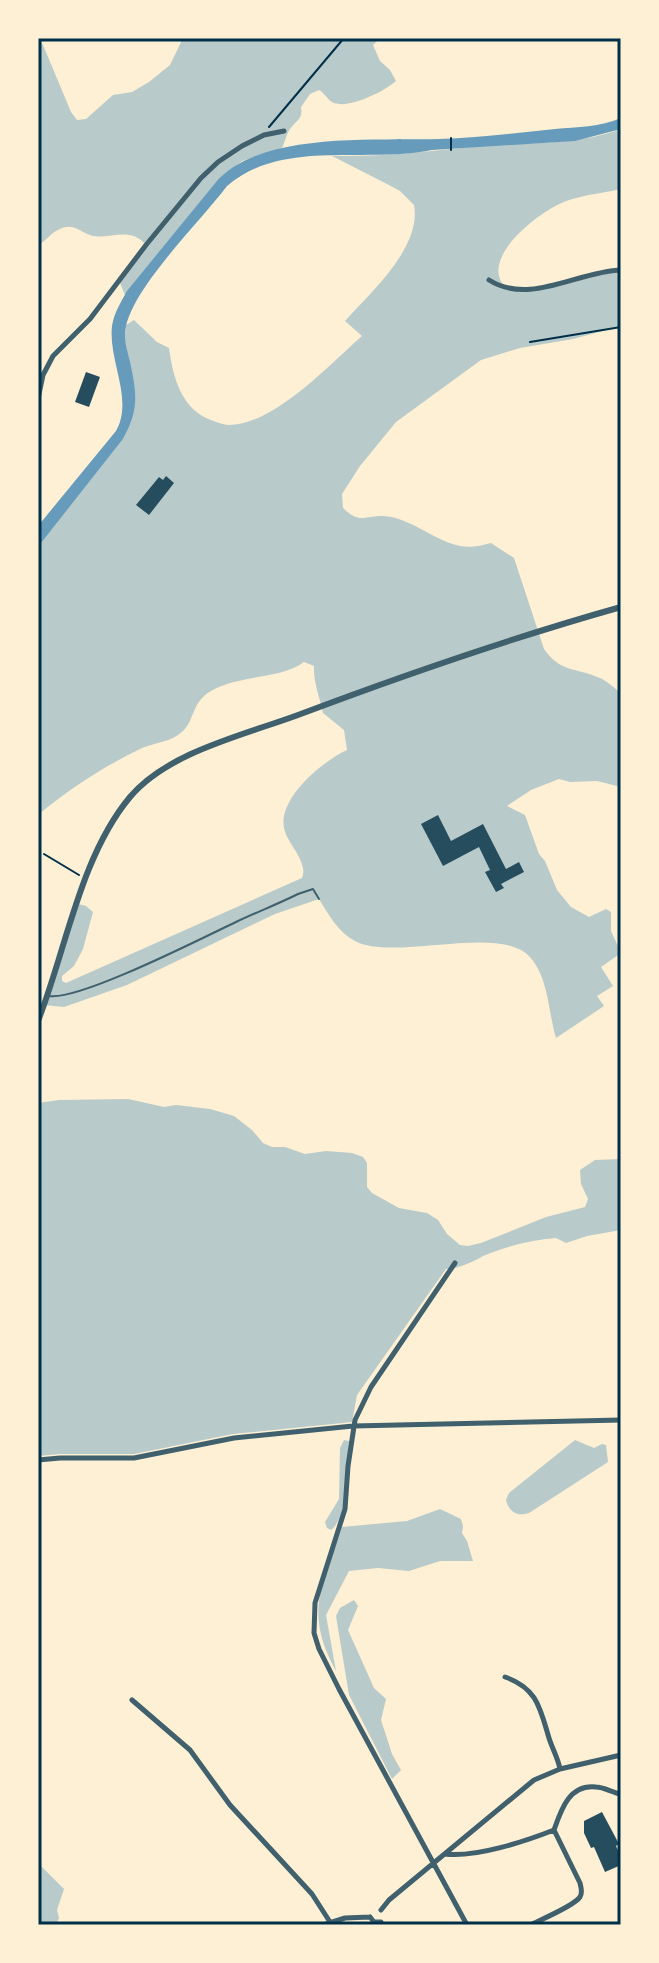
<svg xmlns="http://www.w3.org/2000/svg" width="659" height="1963" font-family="Karla,sans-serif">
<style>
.green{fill:#b9caca}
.water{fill:#669bbc}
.building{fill:#264d5e}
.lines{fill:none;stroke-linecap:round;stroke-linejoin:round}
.path{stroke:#003049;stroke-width:2}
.service{stroke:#3f606c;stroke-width:2}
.minor{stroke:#3f606c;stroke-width:5}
.tertiary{stroke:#3f606c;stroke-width:6}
.neatline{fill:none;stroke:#003049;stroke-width:3}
</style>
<rect width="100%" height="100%" fill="#fdf0d5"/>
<path class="green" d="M38,38L43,45L71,112L77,120L86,119L113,95L132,92L149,82L170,65L183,38H380L373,45L380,61L390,70L396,81C385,91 349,109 334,103C327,100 325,93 319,90L310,94L301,107C303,120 296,120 290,129C286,135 285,142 282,148L242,161L216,182L125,295L120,283L146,245C130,226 111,239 93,236C81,234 74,221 58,230C51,233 46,241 38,245Z
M621,129V189C603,193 583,195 566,201C541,210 478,258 505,287L522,290L621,270V326L573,339L520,348L481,360L396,422L360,466L342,494L343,508C360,524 363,516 383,516C410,517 434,541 460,546C472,548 479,546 491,543L514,558L544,649C561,673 575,667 600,678C607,681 614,688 621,693V787L597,781L570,782L559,779L531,790L507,806L525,815L539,854L545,861L557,890L571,907L589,917L606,909L611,912V931L621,953L601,967L613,986L597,996L604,1006L556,1038C548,1011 549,979 530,957C500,923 394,962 355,941C339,933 328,914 319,899L275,914L127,985L64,1007L44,1005L78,904L86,906L93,912L83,949L74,966L62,976V981L66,983L302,878C309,862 287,844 284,828C278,798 323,761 347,750L344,730L323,713C320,697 313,682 314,666L304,662C279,680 240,674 211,691C192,702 195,718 184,730C171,743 155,742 140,749C103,767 69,789 38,815V547L123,439C150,392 119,368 126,325L134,320L157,342L169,348C173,377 181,409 211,420C217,422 223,425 229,425C274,425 330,364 362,336L345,321C371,292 422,247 414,205L400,191L387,184L332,156C382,157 431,151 480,146C528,142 575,146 621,129Z
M128,1099L164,1107L176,1105L210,1109L234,1116L252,1130L263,1143L272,1147H285L305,1154L326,1151L352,1153L363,1157L367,1163V1187L372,1193L399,1208L427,1213L438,1220L447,1234L460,1245L468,1246L481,1243L546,1217L585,1207L588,1199L581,1184L580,1170L595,1160L621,1159V1230L587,1236L566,1243L556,1238C533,1240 511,1245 488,1254C474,1260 461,1269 446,1269L357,1395L352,1422L233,1434L134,1454H60L38,1456V1103L59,1100Z
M344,1440L349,1441C347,1463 349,1517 331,1530L327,1528L325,1522L339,1499L340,1448Z
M575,1440L594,1448L602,1444L606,1445L608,1462L529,1513C517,1517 509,1512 506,1500L509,1493Z
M440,1509L461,1519L463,1526L462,1533L467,1541L473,1561H440L409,1571L378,1568L349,1571L326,1615L336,1671C303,1611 323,1586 342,1527L407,1521Z
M354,1600L358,1606L348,1630L374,1688L386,1699L381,1720L392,1754L401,1770L392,1779L349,1695L336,1616L340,1608Z
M38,1863L64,1889L57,1910L59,1918L56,1925H38Z"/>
<path class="water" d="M621,118V129L575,141L432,150C364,164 283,138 227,186C199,223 136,284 126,326C123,339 127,349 130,362C137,394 139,410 123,439L38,547V526L116,431C134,399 108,361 112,326C114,313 121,302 127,291L216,182C260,131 376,141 439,139C478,138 516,133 555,129C577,127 600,127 621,118Z"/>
<path class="building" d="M86,372L100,377L89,407L75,402Z
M166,476L174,483L149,515L136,505L159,477L163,480Z
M438,815L451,841L483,824L506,869L519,862L524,872L501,884L504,888L496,892L485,872L490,870L479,847L443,866L421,824Z
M602,1812L619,1844L616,1846L621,1857V1865L605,1872L594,1847L591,1848L584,1833V1821Z"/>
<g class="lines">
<path class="path" d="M269,127L344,38
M451,138V150
M530,342L621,327
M44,854L79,875"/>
<path class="service" d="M49,996C79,1001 202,938 236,922C257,912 278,904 298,894L313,889L319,899"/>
<path class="minor" d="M489,280C530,306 578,271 621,270
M38,399L43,375L53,356L90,319L146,245L201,178L218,162L242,146L264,135L284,131
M455,1263L371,1387L355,1420L348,1466L345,1509L315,1603L314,1633L319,1649L339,1689L467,1925
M38,1460L60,1458H134L234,1438L353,1426L621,1420
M505,1677C537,1688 540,1708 549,1738C552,1748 558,1758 560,1769
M132,1700L190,1750L230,1805L312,1894L330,1922
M445,1854C475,1858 526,1841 554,1830C561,1810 569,1784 596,1787C604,1787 613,1793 621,1794
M381,1910L389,1900L534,1780L560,1769L621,1755
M370,1917L374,1922H381
M323,1925L345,1918L370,1917
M530,1925C540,1920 574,1906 580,1897C583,1892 581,1888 580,1883L554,1830"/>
<path class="tertiary" d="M38,1021C66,950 80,857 130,797C168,752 244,735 298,715C404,675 511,638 621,607"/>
</g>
<rect width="659" height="1963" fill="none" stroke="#fdf0d5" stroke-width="80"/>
<rect x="40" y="40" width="579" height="1883" class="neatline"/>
</svg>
